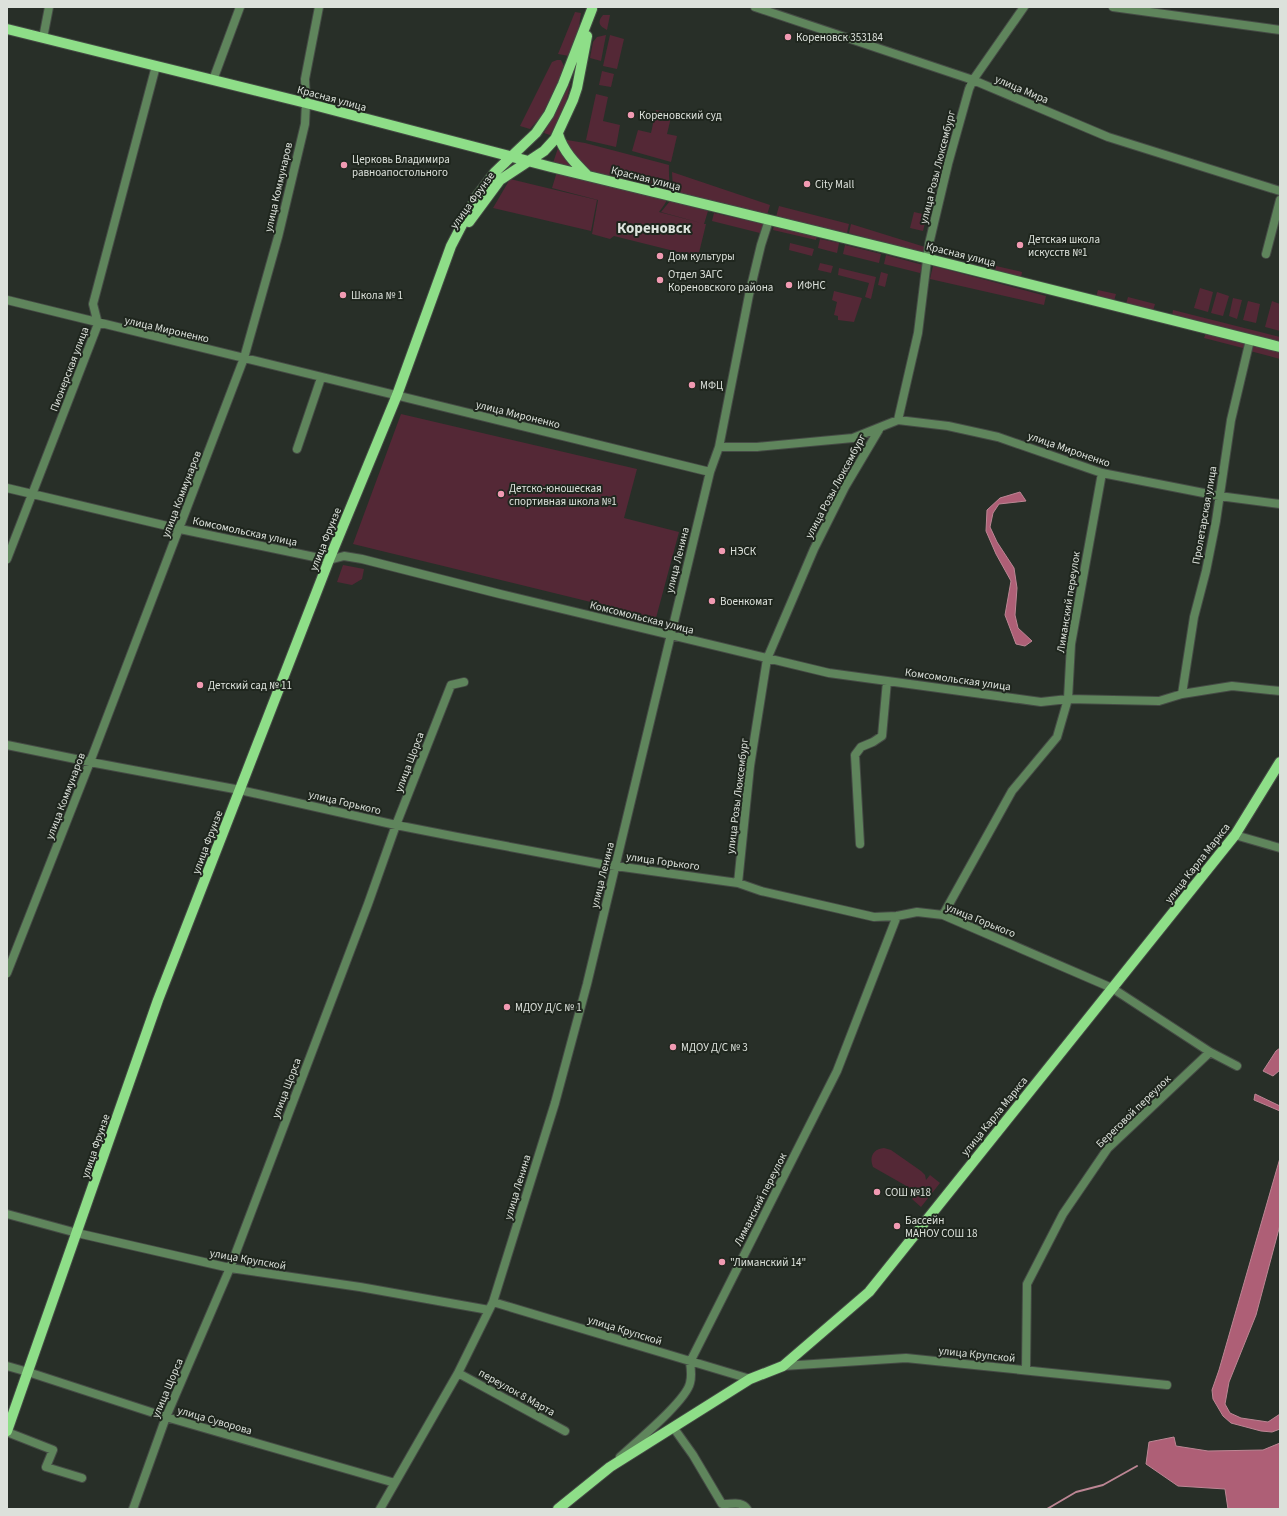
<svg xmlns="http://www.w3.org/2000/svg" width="1287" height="1516" font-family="'Source Sans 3',sans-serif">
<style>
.green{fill:#542836}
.water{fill:#ae5f76;stroke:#bc8694}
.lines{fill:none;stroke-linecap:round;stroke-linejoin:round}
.stream{stroke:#bc8694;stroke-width:2}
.minor-casing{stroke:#454b45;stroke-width:10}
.major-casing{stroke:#454b45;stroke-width:12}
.minor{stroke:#5f855c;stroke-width:8}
.major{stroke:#8ede88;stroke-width:10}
.poi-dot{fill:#f19ab2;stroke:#1f261e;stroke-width:1.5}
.labels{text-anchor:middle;stroke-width:4;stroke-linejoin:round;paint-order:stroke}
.poi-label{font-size:11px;fill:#dce1db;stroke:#1f261e;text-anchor:start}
.street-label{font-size:11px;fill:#dce1db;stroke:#1f261e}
.district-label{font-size:15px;font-weight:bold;fill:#dce1db;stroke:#1f261e}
</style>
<rect width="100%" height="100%" fill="#282f28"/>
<path class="green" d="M575,12L581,13L578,32L569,56L558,54Z
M603,15H610L607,30C599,26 597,22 603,15Z
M606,35L601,61L590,58L593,42L597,37Z
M610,35L624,39L617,69L603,66Z
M557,60H561L565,68L542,115L530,129L520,126L552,62Z
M602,71L614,74L611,87L599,85Z
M571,82L564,109L550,135L544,133Z
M596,94L608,97L603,121L620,125L616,147L586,140Z
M656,110L672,113L667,134L677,136L671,162L632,151L638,130L651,133Z
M561,139L585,143L669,165C668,188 675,192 659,212L701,223L661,212L670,201L708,211L704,224H706L698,257L614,236L610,239L592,234L598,200L552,188L559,165L553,163Z
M672,172L770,205L767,215L673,191Z
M510,179L597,200L591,231L493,208Z
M779,206L849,224L847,233L776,217Z
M914,212L927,215L923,231L910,228Z
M714,213L763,224L760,233L712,221Z
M851,224L925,247L924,254L849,233Z
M774,225L817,235L816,240L773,230Z
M820,239L839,243L837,253L818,248Z
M790,243L814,249L812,256L789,250Z
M845,245L881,254L879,263L843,254Z
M886,255L923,265L920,273L884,264Z
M820,263L833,266L831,273L818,270Z
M933,266L1046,296L1044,305L930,279Z
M996,266L1022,272L1021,277L995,271Z
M839,268L876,277L871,299L865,297L869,283L838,275Z
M881,272L888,274L885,287L878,285Z
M1200,288L1213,292L1208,312L1194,308Z
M1098,290L1116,294L1114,301L1096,297Z
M834,291L862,298L854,322L838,320V316L834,315L837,302L832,300Z
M1217,292L1229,296L1223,316L1211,313Z
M1128,297L1155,304L1153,311L1126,304Z
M1233,298L1242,300L1237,319L1229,316Z
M1248,301L1260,304L1256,323L1243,320Z
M1272,301L1280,304V331L1265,327Z
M1173,310L1280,337V343L1172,316Z
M1206,333L1245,343L1243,348L1204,338Z
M1252,343L1280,351V359L1250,351Z
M401,414L637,469L624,518L679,532L656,618L353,544Z
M343,565L364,569L362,579L352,585L337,582Z
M884,1148L891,1150L921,1171L925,1175L926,1180L930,1175L940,1183L921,1207L912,1199L917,1192L873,1167C869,1157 873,1149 884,1148Z"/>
<path class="water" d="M1020,492L1026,501L999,504L993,513L990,527L997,542L1014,568L1017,588L1015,615L1018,628L1032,641L1025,646L1016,644L1005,615L1011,581L996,554L986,531L987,510L1000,498Z
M1280,1048V1070L1273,1076L1263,1071L1276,1051Z
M1255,1094L1280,1106V1111L1254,1100Z
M1280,1158V1225L1256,1315L1229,1382L1225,1404L1230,1413L1241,1418L1268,1422L1280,1414V1429L1272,1432L1261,1431L1231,1423L1223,1416L1213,1399L1212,1390L1219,1370Z
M1174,1437L1176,1446L1208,1451L1263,1450L1280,1443V1509H1228L1225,1489L1178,1486L1146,1464L1149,1442Z"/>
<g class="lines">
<path class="stream" d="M1047,1509L1076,1492L1103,1485L1137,1466"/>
<g class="minor-casing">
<path id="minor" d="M755,7L973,80L1108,137L1280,191
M1113,7L1280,30
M43,38L49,7
M213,80L240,7
M1266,254L1280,200
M7,300L710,472
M898,420L918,333L929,244L948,164L969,89L973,80L1024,7
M719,447H757L853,438L898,420L948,426L998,437L1102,473L1219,496L1280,504
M297,449L321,378
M7,488L180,529L329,560L344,556L362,559L500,594L829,673L1041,702L1068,699L1159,701L1182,694L1232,686L1280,691
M7,559L98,324L93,304L156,66
M1182,694L1194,617L1206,571L1216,521L1231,420L1250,340
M7,745L90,762L240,790L396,825L457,837L601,864L738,883L761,891L874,917L897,916L917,912L943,915L1112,988L1210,1052L1237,1066
M1235,835L1280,848
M860,844L855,755L861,747L873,742L882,736L887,681
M738,883L750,766L767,659L814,549L845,487L880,428
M943,915L1012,791L1057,737L1068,699L1071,644L1102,473
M7,973L90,762L244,358L278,237L305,124L306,103L305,79L319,7
M7,1214L77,1233L230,1268L360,1287L489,1310
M493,1302L750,1379
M7,1366L28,1372L166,1417L395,1483
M783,1366L906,1358L1167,1385
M1026,1370L1027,1284L1063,1214L1108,1148L1210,1052
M458,1373L565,1431
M673,1427L693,1455L722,1504C731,1505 741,1500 747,1509
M7,1432L53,1450L46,1467L82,1478
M620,1457C636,1442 686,1401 690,1383C692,1376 691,1369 690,1362L837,1071L897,916
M133,1509L166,1417L230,1268L368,904L396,825L451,685L464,682
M380,1509L458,1373L493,1302L555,1103L587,984L710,472L719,447L749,295L761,245L769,220"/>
</g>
<g class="major-casing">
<path id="major" d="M7,29L306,103L551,167L885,248L1280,347
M558,134C563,151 575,163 587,175
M469,222L500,180L544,151L555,139L573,100L577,88L587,36
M7,1431L158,1000L329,560L397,395L451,246L477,196L495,172L536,133L549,114L563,84L592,9
M558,1509L610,1467L750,1379L783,1366L869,1292L1235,835L1280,762"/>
</g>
<use href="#minor" class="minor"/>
<use href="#major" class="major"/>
</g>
<g class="poi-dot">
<circle cx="788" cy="37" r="4"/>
<circle cx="631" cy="115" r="4"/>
<circle cx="344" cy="165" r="4"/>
<circle cx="807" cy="184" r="4"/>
<circle cx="1020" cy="245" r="4"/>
<circle cx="660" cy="256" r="4"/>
<circle cx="660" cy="280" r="4"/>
<circle cx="789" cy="285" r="4"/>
<circle cx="343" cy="295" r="4"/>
<circle cx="692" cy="385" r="4"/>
<circle cx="501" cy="494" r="4"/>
<circle cx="722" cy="551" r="4"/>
<circle cx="712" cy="601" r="4"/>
<circle cx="200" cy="685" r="4"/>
<circle cx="507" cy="1007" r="4"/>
<circle cx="673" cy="1047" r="4"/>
<circle cx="877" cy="1192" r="4"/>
<circle cx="897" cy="1226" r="4"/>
<circle cx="722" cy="1262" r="4"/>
</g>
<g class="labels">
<g class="poi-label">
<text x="796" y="41">Кореновск 353184</text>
<text x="639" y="119">Кореновский суд</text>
<text x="352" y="163">Церковь Владимира<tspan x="352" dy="13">равноапостольного</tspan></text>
<text x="815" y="188">City Mall</text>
<text x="1028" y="243">Детская школа<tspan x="1028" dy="13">искусств №1</tspan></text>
<text x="668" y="260">Дом культуры</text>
<text x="668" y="278">Отдел ЗАГС<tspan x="668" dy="13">Кореновского района</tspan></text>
<text x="797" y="289">ИФНС</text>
<text x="351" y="299">Школа № 1</text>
<text x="700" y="389">МФЦ</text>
<text x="509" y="492">Детско-юношеская<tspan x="509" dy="13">спортивная школа №1</tspan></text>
<text x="730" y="555">НЭСК</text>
<text x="720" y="605">Военкомат</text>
<text x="208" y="689">Детский сад № 11</text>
<text x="515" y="1011">МДОУ Д/С № 1</text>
<text x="681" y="1051">МДОУ Д/С № 3</text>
<text x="885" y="1196">СОШ №18</text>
<text x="905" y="1224">Бассейн<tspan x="905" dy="13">МАНОУ СОШ 18</tspan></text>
<text x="730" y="1266">"Лиманский 14"</text>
</g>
<g class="street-label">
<text transform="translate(1022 89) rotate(23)" y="4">улица Мира</text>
<text transform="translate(332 98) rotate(15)" y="4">Красная улица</text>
<text transform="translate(937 167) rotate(-76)" y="4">улица Розы Люксембург</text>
<text transform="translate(646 178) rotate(14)" y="4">Красная улица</text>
<text transform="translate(278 187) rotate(-77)" y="4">улица Коммунаров</text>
<text transform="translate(472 200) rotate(-54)" y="4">улица Фрунзе</text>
<text transform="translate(961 254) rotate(14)" y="4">Красная улица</text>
<text transform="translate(167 329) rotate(13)" y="4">улица Мироненко</text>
<text transform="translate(69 369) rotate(-69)" y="4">Пионерская улица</text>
<text transform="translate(518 414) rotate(14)" y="4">улица Мироненко</text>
<text transform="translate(1069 449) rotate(19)" y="4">улица Мироненко</text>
<text transform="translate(835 486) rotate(-62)" y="4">улица Розы Люксембург</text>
<text transform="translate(181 494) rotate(-69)" y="4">улица Коммунаров</text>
<text transform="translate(1204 515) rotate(-80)" y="4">Пролетарская улица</text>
<text transform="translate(245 531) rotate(12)" y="4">Комсомольская улица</text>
<text transform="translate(325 539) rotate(-68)" y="4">улица Фрунзе</text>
<text transform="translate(677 560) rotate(-76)" y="4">улица Ленина</text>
<text transform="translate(1068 602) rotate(-81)" y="4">Лиманский переулок</text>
<text transform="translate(642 617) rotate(14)" y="4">Комсомольская улица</text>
<text transform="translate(958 679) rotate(8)" y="4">Комсомольская улица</text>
<text transform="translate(409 762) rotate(-69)" y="4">улица Щорса</text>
<text transform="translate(65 796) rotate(-69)" y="4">улица Коммунаров</text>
<text transform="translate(737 796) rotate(-83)" y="4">улица Розы Люксембург</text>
<text transform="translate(345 802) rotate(13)" y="4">улица Горького</text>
<text transform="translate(207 842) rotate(-69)" y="4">улица Фрунзе</text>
<text transform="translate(663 861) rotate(8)" y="4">улица Горького</text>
<text transform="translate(1197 863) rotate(-52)" y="4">улица Карла Маркса</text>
<text transform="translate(602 875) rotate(-76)" y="4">улица Ленина</text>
<text transform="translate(981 920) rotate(22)" y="4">улица Горького</text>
<text transform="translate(286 1088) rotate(-69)" y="4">улица Щорса</text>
<text transform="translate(1133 1111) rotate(-44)" y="4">Береговой переулок</text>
<text transform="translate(994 1116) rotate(-51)" y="4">улица Карла Маркса</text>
<text transform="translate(95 1146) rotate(-71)" y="4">улица Фрунзе</text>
<text transform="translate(517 1187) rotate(-73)" y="4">улица Ленина</text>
<text transform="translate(760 1199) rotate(-63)" y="4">Лиманский переулок</text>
<text transform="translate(248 1259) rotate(10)" y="4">улица Крупской</text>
<text transform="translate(625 1330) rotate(17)" y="4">улица Крупской</text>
<text transform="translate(977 1354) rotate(6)" y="4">улица Крупской</text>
<text transform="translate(167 1388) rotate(-67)" y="4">улица Щорса</text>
<text transform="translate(517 1392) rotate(29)" y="4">переулок 8 Марта</text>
<text transform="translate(215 1420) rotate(16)" y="4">улица Суворова</text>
</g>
<g class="district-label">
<text x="654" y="233">Кореновск</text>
</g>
</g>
<rect width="1287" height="1516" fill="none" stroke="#dce1db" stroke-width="16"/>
</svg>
